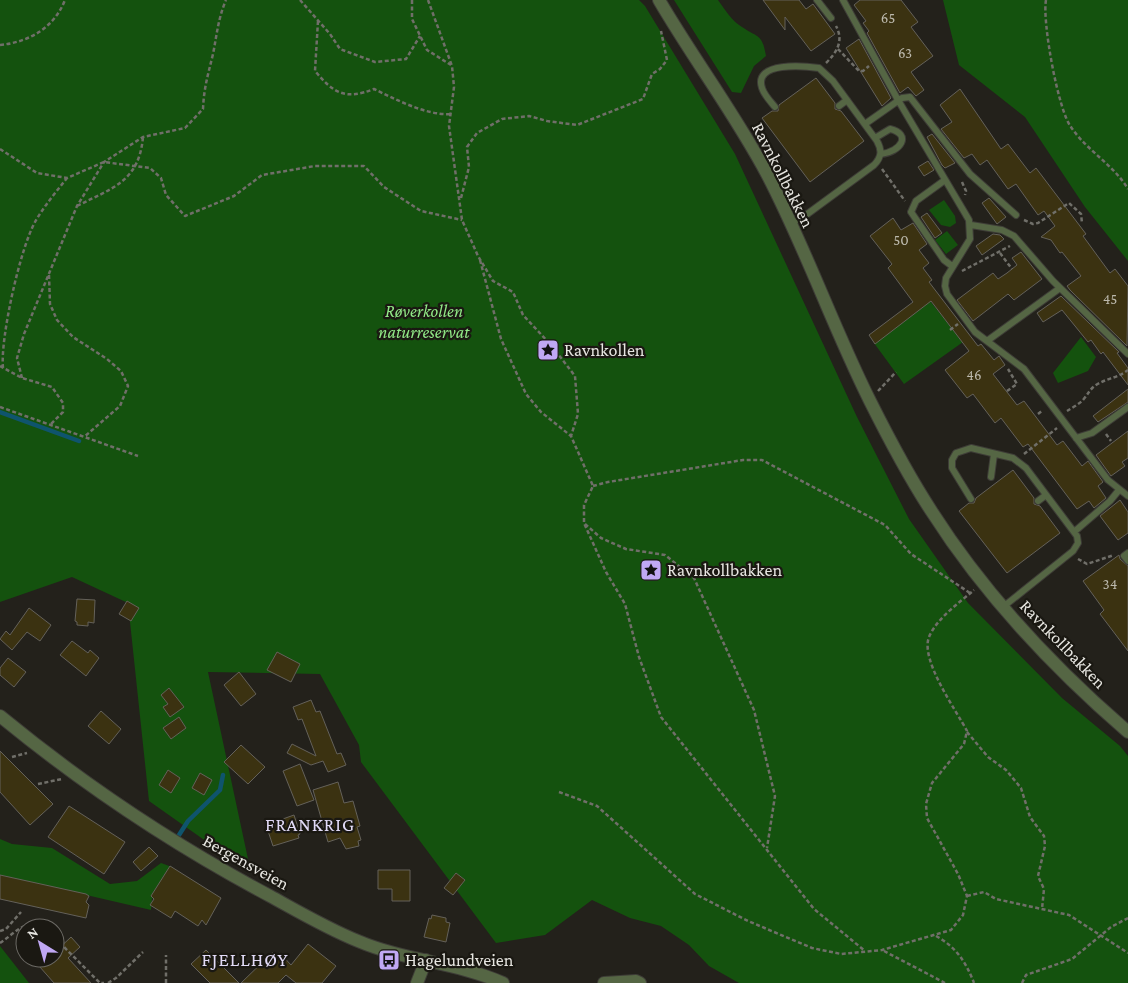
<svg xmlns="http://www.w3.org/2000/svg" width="1128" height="983" font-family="'Crimson Pro',serif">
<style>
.green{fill:#14520e}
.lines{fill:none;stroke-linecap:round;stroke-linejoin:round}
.stream{stroke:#0f546d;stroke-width:4.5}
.building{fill:#3b3211;stroke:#64615a}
.service-casing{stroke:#3e3d37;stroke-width:8}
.minor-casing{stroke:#3e3d37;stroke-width:14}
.tertiary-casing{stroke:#3e3d37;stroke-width:14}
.path{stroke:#706f69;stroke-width:2.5;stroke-dasharray:4 2.5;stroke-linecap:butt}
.service{stroke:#564;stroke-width:6}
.minor{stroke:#564;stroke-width:12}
.tertiary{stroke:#564;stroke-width:12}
.labels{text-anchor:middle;stroke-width:4.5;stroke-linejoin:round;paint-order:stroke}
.number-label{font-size:15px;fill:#bcb9ad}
.street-label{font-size:18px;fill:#e7e6e1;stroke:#1a1812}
.park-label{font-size:18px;font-style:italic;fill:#91e987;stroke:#1a1812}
.poi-label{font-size:18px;fill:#e7e6e1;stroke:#1a1812;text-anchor:start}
.neighbourhood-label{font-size:19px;letter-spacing:1px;fill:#e2dbf7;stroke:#1a1812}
</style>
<rect width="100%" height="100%" fill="#23211b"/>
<path class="green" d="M0,0H639L645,6L735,154L857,417L909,519L968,603L1062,698L1120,746L1128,756V983H739L709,966L689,945L661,926L630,918L592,900L545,935L496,943L361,762L359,745L320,674L208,672L251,873L149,801L128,603L72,577L0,602Z
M674,0H718C725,10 732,21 742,27C758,38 762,33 766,56L754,66L741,93L732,92Z
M943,0H1128V261L1085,207L1025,117L959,65Z
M944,200L955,216L956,223L950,227L941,225L929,210Z
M947,231L958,245L946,254L935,240Z
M930,301L963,342L904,384L874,343Z
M1081,337L1096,357L1088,371L1058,383L1053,373Z
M0,839L12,844L52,848L110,884L137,881L161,863L172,867L152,899L151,910L0,875Z
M0,946L29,983H30H0Z"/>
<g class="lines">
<path class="stream" d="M0,412L79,441
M179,835L188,821L220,790L223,775"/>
</g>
<path class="building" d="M763,0H799L806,9L813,4L835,34L811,51L785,17V30Z
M860,0H901L918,22L911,27L933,56L911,72L924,90L916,96L908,87L900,93L867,33L869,31L863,23L866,21L854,5Z
M859,39L891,98L882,106L846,48Z
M816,78L835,103V109L841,111L864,141L810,182L762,118L772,111H778L779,105Z
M960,89L1001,149L1008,144L1030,173L1036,168L1086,234L1083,236L1110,273L1115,269L1128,286L1127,346L1070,290L1067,286L1081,276L1062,252L1060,253L1051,240L1041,237L1055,226L1044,211L1038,215L1016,184L1008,189L987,160L980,165L972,154L964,158L941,129L952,122L940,105Z
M932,134L955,163L945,168L942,165L927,137Z
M928,161L934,170L924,176L918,167Z
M989,198L1006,217L997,224L982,203Z
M927,213L942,233L935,238L921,217Z
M893,218L901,230L913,223L927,244L919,250L929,263L923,268L932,280L929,282L978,346L981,344L994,360L999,356L1005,365L993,374L1017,405L1024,401L1057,445L1063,441L1082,466L1088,461L1103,482L1098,486L1106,498L1094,508L1089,501L1077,509L1028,444L1023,447L1001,418L995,423L973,394L967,398L945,370L969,351L931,301L875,344L869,335L913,302L888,268L892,264L870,236Z
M993,234L1000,235L1004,239L982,255L976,246Z
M1021,252L1042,279L1014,300L1008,294L973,321L957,300L993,273L998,279L1007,273L1017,265L1012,258Z
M1061,296L1119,352L1117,353L1128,368V385L1103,352L1101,354L1091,340L1088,342L1062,310L1043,322L1037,313Z
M1128,389V402L1098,422L1093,416Z
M1128,431V458L1122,462L1125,466L1111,476L1096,455Z
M1013,470L1034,498V504L1040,506L1060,533L1007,573L959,511L969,503H974L976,498Z
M1120,500L1128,512V533L1118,540L1100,516Z
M1119,555L1120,559L1128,566V651L1100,614L1104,610L1083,581Z
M77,599L95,600L94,623L88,622V626L77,625V622L75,621Z
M127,601L139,608L131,621L119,614Z
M29,608L51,625L40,641L27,632L12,650L0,639L6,631L10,635Z
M72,641L88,653L90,650L99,658L86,676L60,655Z
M277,652L300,664L291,682L267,670Z
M8,658L26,672L14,687L0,675V668Z
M239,672L256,694L241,706L224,685Z
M169,688L184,707L170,717L163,707L168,704L161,695Z
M311,700L316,712L320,711L337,754L341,753L346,765L328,772L323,761L311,765L287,753L292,744L316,756L302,719L298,720L293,707Z
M101,711L121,729L109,744L88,726Z
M179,717L186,728L171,739L163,728Z
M241,745L265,767L248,784L224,762Z
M0,751L53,804L30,825L0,792Z
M300,764L314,800L297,806L283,771Z
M168,770L180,778L171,793L159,785Z
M200,773L212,780L204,795L192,788Z
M338,782L344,803L353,801L360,826L357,827L361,840L358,841L359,846L346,849L340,838L328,842L313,790Z
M69,806L125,842L104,874L48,837Z
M294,815L300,834L298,835L299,838L273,846L266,825Z
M149,847L158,856L141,871L133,862Z
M170,866L221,898L206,925L202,920L198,926L175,911L171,918L150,905L154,899L151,896Z
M378,870H410V901H392V889H378Z
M456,873L465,880L453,895L444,888Z
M0,875L86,894L89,896L86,902L89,905L86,918L0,899Z
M432,915L446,918V922L450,923L446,942L424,937L429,918L431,919Z
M71,937L80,947L68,958L91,983H54L32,958H55V952Z
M308,944L336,966L322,983H296L286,975L278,983H241L273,952L277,955L280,953L291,965Z
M206,950L239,983H210L191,964Z"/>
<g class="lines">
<g class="service-casing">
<path id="service" d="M817,0L831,18
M843,0L898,100L969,220L970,239L946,278L945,286L947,294L975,332L1024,369L1108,480L1128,496
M839,106L847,100
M775,107C771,102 764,95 762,88C753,61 805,66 819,68L833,81L877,141C882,150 882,157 874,165L806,215L790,224
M865,124L902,98L910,97L970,174L1016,215
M875,138L890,129C912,134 901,152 881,154
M945,180L916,201L911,212L944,260L952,266
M971,225L1002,230L1014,236L1053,281L1128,354
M987,341L1060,288
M1076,438L1092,433L1128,407
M991,477L994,454
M971,499L952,468V460L956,453L971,448L1013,458L1026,468L1077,536L1078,543L1073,551L1003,607
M1038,501L1046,495
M1074,532L1110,501L1119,490
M1128,553L1124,556L1128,561"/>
</g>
<g class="minor-casing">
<path id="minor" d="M417,983L426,960
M604,983L636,981L640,983"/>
</g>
<g class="tertiary-casing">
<path id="tertiary" d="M659,0C694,60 736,115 768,176C806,249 833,327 870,401C889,439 909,477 932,512C985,595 1054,668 1128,732
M0,716C84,785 174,845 270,896C299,912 328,929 358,941C405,961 456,962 503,983"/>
</g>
<path class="path" d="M300,0L330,34L340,49L375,62L406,59L420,36
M412,0V19L427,50L451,65
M428,0L452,66L454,87L449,126L462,220L478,256L493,281L513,292L523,315L551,345L575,376L578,414L571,436L593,486L584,505V523L606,572L625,604L639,657L661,717L814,909L865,951
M1046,0C1042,21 1058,110 1071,127C1087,151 1113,164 1128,189
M318,21L315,71C334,94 346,100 374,89C395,99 427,116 451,114
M0,45C29,42 54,28 65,0
M838,49L859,71H863L869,66
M826,63C837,52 844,41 836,26
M0,149L37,173L67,178L104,162L150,168L161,178L166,195L185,216L234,196L262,175L315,166H364L384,187L421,211L462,220
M882,169L905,201
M962,182L966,191L965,195
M461,198L469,167L467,147L477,133L502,119L529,116L547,121L577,125L643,99L652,74L660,69L667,60L661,31
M77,206C112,188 139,182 143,137
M1024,220L1033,224L1038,223L1069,203L1081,214L1082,223
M1000,253L1012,269
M480,260L501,339L526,394L541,412L571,436
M962,271L1010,246
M49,275L50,304L57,320L73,337L107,359L121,371L128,386L120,406L84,437
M950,330L958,324
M0,366L22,378L52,387L63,403V412L50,425
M3,368C0,339 20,249 35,222C44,206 56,192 67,178
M22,378L17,358L24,334L77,206L104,162L143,137L185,128L203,109C204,87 208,75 213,54C217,34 218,19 226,0
M878,391L896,372
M1007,391L1017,384L1008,369
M0,407L138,456
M1067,411C1072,408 1079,404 1083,400C1088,394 1090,389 1096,385C1107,378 1118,378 1128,370
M1038,414L1043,410
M1106,434L1111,441
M1024,454L1057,428
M593,486L608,482L743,460H762L885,525L911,554L970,593
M585,524L601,538L626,549L665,555L694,578L754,710L775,796L767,848
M1078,559L1087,564L1114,555
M967,732L988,757L1006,770L1021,788L1030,817L1044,836L1045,846L1038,876L1044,889L1042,909
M12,757L27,753
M38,784L62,779
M559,792L597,806L695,894L748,921L812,948L841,954L882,950L951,930L963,915L967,896L958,874L927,818L926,804L932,783L964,744L967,731C956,710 920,660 929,637C937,618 959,603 974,590
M967,896L984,892L996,899L1069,915L1128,953
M0,931L6,929L21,912
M936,936C956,947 966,962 974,983
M55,938L100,983H104
M0,943C13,935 29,915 45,928
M884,951L945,983
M108,983L116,978L143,952
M166,983V955
M1022,983L1026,975L1072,959L1111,927L1128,918"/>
<use href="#service" class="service"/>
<use href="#minor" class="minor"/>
<use href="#tertiary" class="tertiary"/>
</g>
<defs>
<g id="sight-square" transform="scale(1.125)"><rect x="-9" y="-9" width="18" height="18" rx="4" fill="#c0a8f4" stroke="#1a1812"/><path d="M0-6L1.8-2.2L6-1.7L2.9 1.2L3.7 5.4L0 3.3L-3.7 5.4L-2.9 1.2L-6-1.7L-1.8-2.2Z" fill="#111"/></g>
<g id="bus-square" transform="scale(1.125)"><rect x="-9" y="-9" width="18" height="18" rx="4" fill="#c0a8f4" stroke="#1a1812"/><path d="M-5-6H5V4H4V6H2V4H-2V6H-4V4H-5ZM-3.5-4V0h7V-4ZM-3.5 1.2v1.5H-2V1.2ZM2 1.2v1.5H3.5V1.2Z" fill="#111"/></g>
</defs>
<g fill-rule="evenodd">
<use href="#sight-square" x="548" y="350"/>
<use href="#sight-square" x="651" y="570"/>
<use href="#bus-square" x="389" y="960"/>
</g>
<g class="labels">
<g class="number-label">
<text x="888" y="23">65</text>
<text x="905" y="58">63</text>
<text x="901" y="245">50</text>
<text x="1110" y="304">45</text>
<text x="974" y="380">46</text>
<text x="1110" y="589">34</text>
</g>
<g class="street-label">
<text transform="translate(783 175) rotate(63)" y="6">Ravnkollbakken</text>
<text transform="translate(1063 644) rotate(46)" y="6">Ravnkollbakken</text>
<text transform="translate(246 862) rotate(29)" y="6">Bergensveien</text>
</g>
<g class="park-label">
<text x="424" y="317">Røverkollen<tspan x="424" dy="21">naturreservat</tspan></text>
</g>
<g class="poi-label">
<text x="564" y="356">Ravnkollen</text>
<text x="667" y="576">Ravnkollbakken</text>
<text x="405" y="966">Hagelundveien</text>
</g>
<g class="neighbourhood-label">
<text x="310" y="831">FRANKRIG</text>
<text x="245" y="966">FJELLHØY</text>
</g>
</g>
<g transform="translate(40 943) rotate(323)"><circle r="24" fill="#1a1812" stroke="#6c6a65"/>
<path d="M0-4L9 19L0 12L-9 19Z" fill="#c0a8f4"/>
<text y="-8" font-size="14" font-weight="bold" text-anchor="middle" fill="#e7e6e1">N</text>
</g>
</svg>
